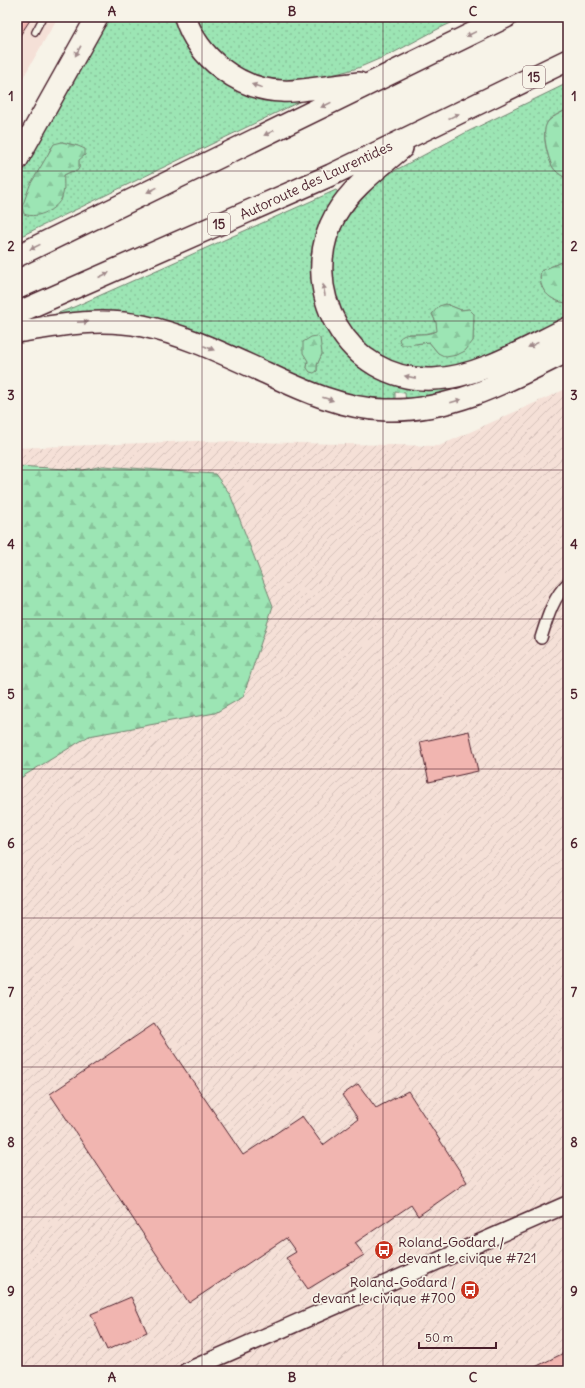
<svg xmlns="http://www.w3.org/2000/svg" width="585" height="1388" font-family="Delius,sans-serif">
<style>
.built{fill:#f5e0d7}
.industrial{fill:url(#industrial-furrows)}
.grass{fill:url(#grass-dots);stroke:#738270;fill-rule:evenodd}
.forest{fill:url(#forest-firs);stroke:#738270}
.building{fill:#f1b5b0;stroke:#4a1f2b}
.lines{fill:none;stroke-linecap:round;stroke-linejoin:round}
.lane-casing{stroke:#4a1f2b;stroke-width:8}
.street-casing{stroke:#4a1f2b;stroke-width:14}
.secondary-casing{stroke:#4a1f2b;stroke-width:19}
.highway-casing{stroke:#4a1f2b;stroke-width:24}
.lane{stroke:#f7f3e8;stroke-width:5.5}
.street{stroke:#f7f3e8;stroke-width:11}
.secondary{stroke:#f7f3e8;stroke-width:16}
.highway{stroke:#f7f3e8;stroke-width:21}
.oneway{fill:#a0898a}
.grid{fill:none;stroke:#4a1f2b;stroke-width:1;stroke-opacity:0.55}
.labels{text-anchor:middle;stroke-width:3.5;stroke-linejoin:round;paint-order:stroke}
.shield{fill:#f7f3e8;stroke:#7e5f64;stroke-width:1}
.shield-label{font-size:13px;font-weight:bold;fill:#4a1f2b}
.street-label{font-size:14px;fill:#4a1f2b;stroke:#f7f3e8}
.poi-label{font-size:14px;fill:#4a1f2b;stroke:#f7f3e8;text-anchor:start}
.neatline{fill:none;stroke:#4a1f2b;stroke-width:1.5}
.grid-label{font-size:13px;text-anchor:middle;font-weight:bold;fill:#4a1f2b}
</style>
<defs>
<pattern id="industrial-furrows" width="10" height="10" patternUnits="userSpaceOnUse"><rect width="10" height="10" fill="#f5e0d7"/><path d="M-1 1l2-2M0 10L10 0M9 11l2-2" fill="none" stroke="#d4c0b9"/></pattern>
<pattern id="grass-dots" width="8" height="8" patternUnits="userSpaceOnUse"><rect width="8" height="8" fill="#9ce5b4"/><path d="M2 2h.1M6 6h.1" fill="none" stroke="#88c49b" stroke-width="1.8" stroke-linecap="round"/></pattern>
<pattern id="forest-firs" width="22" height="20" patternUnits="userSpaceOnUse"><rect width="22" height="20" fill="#9ce5b4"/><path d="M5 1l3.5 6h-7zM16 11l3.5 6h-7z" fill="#88c49b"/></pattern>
</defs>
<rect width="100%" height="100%" fill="#f7f3e8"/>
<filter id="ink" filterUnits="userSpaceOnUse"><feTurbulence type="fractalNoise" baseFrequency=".025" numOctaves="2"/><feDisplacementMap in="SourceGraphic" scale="8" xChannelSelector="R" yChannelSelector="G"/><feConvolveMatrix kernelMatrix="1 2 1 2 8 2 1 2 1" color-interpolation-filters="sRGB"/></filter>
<g filter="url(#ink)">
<path class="built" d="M17,17H58L17,88Z"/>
<path class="industrial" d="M568,388V1371H17V448L195,441L439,446Z"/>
<path class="grass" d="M104,17H177L199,55L305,99L17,238V174ZM62,142L78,146L79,168L64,175C62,184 64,191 61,200L46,159L51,148Z
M193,17H464L438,29L393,53L358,68L303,83L288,84L248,75L214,51Z
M568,83V109C562,112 553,116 549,120C540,131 547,155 552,166C555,171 559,174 564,177L568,176V259L541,271C537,289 550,302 568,303V317L501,351L466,366L408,370L369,351L339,315L329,260L343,217L379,179L465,133ZM446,304L461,310L469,309L474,320L473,329V341L438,353L429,342L416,344L408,334H423L438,331L436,322L432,314Z
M336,190L341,196L322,225L345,352L357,364L370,372L401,385L568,336V344L468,390L406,403L405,393L395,392V403L343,396L189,331L43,319L74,307ZM322,354L317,365V371L307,368L308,361Z"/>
<path class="forest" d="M568,109V176L564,177C559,174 555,171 552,166C548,157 541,132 547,123C551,117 561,113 568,109Z
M62,142L78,146L85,149V155L79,160V168L77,171L70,172L64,175C63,181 65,188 63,194C60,208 38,220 24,214L22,207L30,185L54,144Z
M568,259V303C550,302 537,289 541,271Z
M446,304L461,310L469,309L474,314L473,341L465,351L457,355L446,357L438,353L429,342L408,345H401L399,339C406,332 412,335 421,334C427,334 432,333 437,331L436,322L432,314L439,306Z
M317,336L320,338L322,354L317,365V371L314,373L310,372L307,368L308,361L303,353V342L311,337Z
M17,466L83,470L103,466L215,474L230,494L273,606L243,697L215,713L89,736L17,780Z"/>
<path class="building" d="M17,17H32L17,40Z
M469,731L478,771L429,782L420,742Z
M154,1024L243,1155L302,1116L323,1145L358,1119L342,1095L358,1084L376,1108L408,1091L467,1182L418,1216L411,1205L355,1243L364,1255L308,1289L286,1258L296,1252L286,1238L189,1303L50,1094Z
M131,1297L147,1332L107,1350L91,1314Z
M568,1351V1371H527Z"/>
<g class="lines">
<g class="lane-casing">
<path id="lane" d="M35,32L43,17"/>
</g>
<g class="street-casing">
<path id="street" d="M541,638C547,619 553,597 568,583"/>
</g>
<g class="secondary-casing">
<path id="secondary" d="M187,1371L568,1204"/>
</g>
<g class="highway-casing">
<path id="highway" d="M185,17C198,58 239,90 282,91C291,92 300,90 310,89C326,87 342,85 359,83
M402,148C380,167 351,188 336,214C295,287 347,383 433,379C478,378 528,347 568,328
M17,160L97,17
M17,256L506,17
M17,313L331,175L568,60
M17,332C59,325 100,317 143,326C186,335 226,355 266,373C304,391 344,409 386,410C453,412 510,380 568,351"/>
</g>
<use href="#lane" class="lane"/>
<use href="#street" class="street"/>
<use href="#secondary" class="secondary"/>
<use href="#highway" class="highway"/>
</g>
<defs><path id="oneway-solid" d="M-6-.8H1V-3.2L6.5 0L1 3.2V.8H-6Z"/></defs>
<g class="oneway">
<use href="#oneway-solid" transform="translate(471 34) rotate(154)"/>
<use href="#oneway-solid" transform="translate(78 51) rotate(119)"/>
<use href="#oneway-solid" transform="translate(257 86) rotate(-162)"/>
<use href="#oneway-solid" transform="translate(326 105) rotate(154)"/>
<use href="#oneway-solid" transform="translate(454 116) rotate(-26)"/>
<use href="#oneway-solid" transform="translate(269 133) rotate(154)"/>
<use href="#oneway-solid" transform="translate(152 190) rotate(154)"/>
<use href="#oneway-solid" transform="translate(35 247) rotate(154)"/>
<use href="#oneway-solid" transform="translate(104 275) rotate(-24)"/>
<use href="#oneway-solid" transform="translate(324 290) rotate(-100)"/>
<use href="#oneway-solid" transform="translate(83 322) rotate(-3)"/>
<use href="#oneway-solid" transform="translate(533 345) rotate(154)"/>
<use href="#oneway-solid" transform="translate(209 348) rotate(23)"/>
<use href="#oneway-solid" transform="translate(410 377) rotate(-169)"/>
<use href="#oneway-solid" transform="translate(328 399) rotate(18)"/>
<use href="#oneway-solid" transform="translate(456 401) rotate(-16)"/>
</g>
</g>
<path class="grid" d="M202,17V1371M383,17V1371M17,171H568M17,321H568M17,470H568M17,619H568M17,769H568M17,918H568M17,1067H568M17,1217H568"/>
<defs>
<g id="bus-disc" transform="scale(1)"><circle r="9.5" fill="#c8321e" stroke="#f7f3e8"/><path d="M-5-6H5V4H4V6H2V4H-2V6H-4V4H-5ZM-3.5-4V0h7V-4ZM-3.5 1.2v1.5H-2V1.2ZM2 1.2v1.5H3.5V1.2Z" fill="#fff"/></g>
</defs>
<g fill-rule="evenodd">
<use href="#bus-disc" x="384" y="1250"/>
<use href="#bus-disc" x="470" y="1290"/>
</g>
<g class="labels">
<g class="shield">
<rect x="523" y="66" width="22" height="22" rx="3"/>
<rect x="208" y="213" width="22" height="22" rx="3"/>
</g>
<g class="shield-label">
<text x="534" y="82">15</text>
<text x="219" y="229">15</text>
</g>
<g class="street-label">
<text transform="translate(316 180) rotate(-25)" y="5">Autoroute des Laurentides</text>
</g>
<g class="poi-label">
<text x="398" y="1247">Roland-Godard /<tspan x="398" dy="16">devant le civique #721</tspan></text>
<text x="456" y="1287" text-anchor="end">Roland-Godard /<tspan x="456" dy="16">devant le civique #700</tspan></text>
</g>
</g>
<rect width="585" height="1388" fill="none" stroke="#f7f3e8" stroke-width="44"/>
<path d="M419 1342v6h77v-6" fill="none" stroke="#4a1f2b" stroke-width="2"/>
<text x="425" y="1342" font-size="12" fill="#4a1f2b" stroke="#f7f3e8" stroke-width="3" paint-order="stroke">50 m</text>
<rect x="22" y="22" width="541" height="1344" class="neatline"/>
<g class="grid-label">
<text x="112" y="16">A</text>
<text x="292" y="16">B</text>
<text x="473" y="16">C</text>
<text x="11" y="101">1</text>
<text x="574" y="101">1</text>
<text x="11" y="251">2</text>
<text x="574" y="251">2</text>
<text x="11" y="400">3</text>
<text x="574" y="400">3</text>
<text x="11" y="549">4</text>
<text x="574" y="549">4</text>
<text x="11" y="699">5</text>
<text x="574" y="699">5</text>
<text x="11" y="848">6</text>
<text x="574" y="848">6</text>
<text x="11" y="997">7</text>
<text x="574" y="997">7</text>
<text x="11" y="1147">8</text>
<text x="574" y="1147">8</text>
<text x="11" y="1296">9</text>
<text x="574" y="1296">9</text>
<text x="112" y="1382">A</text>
<text x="292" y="1382">B</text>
<text x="473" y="1382">C</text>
</g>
</svg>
